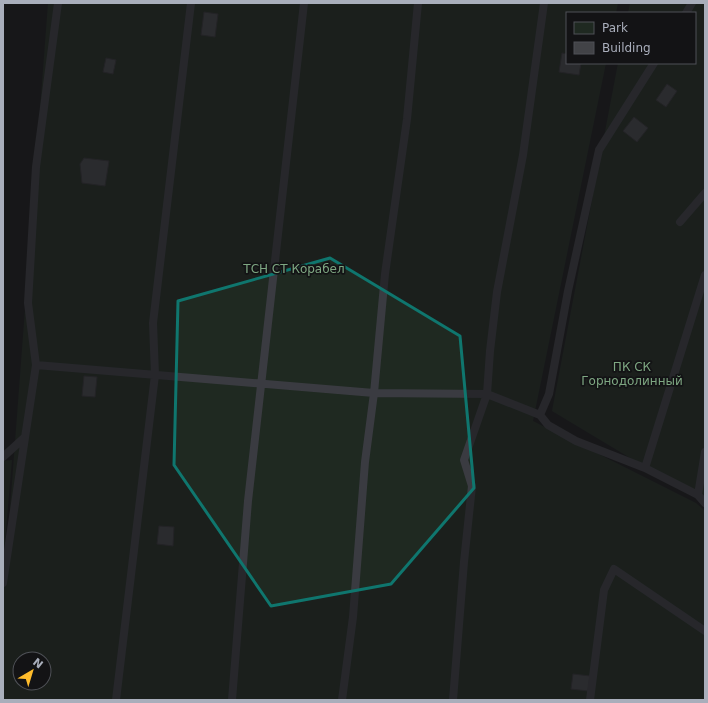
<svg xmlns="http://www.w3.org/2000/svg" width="708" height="703" font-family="'DejaVu Sans',sans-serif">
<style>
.green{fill:#1f2921;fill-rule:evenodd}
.building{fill:#424347;stroke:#323136}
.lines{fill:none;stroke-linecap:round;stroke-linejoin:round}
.service{stroke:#3a3b41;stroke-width:8}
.marked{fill:none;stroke:#0f766e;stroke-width:3;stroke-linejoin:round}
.labels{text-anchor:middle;stroke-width:3.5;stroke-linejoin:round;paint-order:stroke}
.park-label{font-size:12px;fill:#7ea782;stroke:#131315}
</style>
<rect width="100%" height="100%" fill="#18181a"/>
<path class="green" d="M48,3H618L616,13H567V63H606L533,421L696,503L705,511V700H3V602ZM20,659H44V683H20Z
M630,3H705V503L552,411L618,63H695V13H628Z
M12,460L3,565V461Z"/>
<path class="building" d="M204,12L218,14L215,37L201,35Z
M562,53L567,54V63H581L579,75L559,72Z
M106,58L116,60L113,74L103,72Z
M667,84L677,91L666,107L656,100Z
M634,117L648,128L637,142L623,131Z
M84,158L109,161L105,186L82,183L80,164Z
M84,376L97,377L95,397L82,396Z
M159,526L174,527L173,546L157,544Z
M573,674L590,676L588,691L571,689Z"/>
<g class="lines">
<path class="service" d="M686,13L692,3
M680,222L705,193
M36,365L374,393L487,394L540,415L548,425L576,441L645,468L698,495L705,503
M540,415L549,394L568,291L599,150L654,63
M3,457L25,437
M645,468L705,275
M698,495L705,452
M3,583L36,365L28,303L36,167L58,3
M116,700L155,375L153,323L191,3
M232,700L248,501L304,3
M342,700L353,617L365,462L374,393L385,274L407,119L418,3
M453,700L464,562L472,486L464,460L487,394L490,351L497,292L523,155L544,3
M590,700L604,590L614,569L705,631"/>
</g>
<path d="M0 0H708V703H0ZM330,258L460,336L474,488L391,584L271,606L174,465L178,301Z" fill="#18181a" fill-opacity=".55" fill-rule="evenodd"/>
<path class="marked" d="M330,258L460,336L474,488L391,584L271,606L174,465L178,301Z"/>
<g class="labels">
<g class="park-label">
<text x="294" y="273">ТСН СТ Корабел</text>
<text x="632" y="371">ПК СК<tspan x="632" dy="14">Горнодолинный</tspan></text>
</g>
</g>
<rect width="708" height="703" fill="none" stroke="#a9aebb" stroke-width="8"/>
<rect x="566" y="12" width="130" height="52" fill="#131315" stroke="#4f5157"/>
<rect x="574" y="22" width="20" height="12" fill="#1f2921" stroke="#4f5157"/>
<text x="602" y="32" font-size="12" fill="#a9aebb">Park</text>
<rect x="574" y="42" width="20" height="12" fill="#424347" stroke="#4f5157"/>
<text x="602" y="52" font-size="12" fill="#a9aebb">Building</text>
<g transform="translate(32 671) rotate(38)"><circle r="19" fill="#131315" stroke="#4f5157"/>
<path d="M0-3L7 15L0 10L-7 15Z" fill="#ffbc2b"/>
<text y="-6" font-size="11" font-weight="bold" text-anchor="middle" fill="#a9aebb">N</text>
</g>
</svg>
